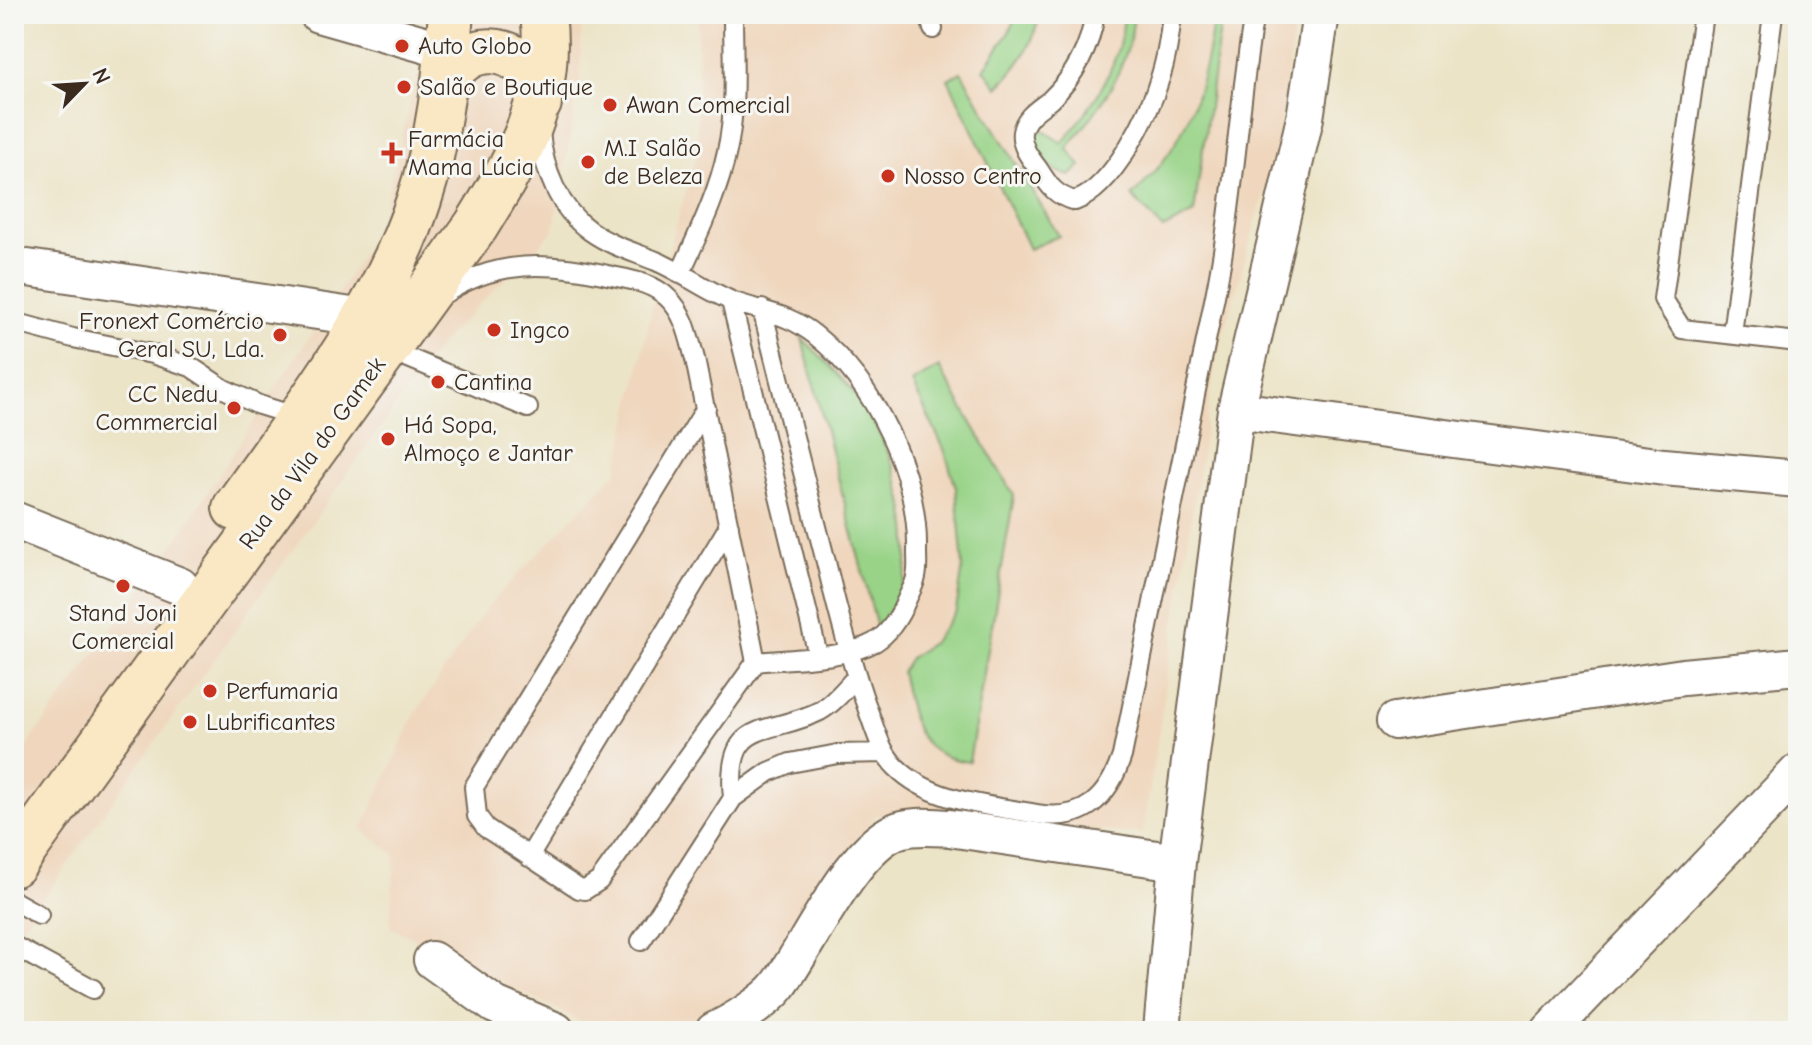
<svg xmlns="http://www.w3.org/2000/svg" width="1812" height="1045" font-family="'Comic Neue',sans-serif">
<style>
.built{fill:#efd6bc}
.green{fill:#98d387;stroke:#6a7e52;stroke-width:2}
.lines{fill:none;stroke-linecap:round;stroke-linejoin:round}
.lane-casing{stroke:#796b59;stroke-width:22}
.street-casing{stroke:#796b59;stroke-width:40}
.secondary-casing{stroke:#796b59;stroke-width:48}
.lane{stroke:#fff;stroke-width:18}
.street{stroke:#fff;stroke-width:36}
.secondary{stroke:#fae7c3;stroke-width:44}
.poi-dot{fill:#c8321e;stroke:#f6f6f2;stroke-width:3}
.labels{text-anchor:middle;stroke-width:6;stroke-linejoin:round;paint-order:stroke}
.poi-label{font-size:24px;fill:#3b2a1e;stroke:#f6f6f2;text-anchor:start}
.street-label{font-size:24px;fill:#3b2a1e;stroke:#f6f6f2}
</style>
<rect width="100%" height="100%" fill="#f6f6f2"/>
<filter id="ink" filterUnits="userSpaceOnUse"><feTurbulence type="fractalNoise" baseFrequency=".0125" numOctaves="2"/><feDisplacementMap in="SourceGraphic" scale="16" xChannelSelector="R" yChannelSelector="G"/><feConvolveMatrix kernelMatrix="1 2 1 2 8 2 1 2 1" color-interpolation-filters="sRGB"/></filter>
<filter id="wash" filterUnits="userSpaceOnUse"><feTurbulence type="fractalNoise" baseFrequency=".006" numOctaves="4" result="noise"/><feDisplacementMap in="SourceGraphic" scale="32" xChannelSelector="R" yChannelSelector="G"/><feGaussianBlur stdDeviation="1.8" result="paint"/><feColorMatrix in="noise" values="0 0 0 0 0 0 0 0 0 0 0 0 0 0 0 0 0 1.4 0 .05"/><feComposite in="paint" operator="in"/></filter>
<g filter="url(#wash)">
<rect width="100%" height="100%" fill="#ece4c7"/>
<path class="built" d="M433,14H581V78L553,231L441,343L14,939V764L172,547L378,231Z
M698,14H1296L1277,149L1216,359L1143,834L876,815L764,973L706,1027L693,1031H600L390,927L395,855L362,829L415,714L487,607L617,472L652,307L697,154Z"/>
<path class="green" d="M1017,14H1039C1035,44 1019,66 998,87L984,69L1008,34Z
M1124,14H1134C1130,67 1100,109 1067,148L1081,166L1070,176C1051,171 1042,160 1033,144L1035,135L1042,130L1062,143C1094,105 1121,65 1124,14Z
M1214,14H1222L1194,213L1163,229L1132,196C1142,186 1153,175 1161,164C1194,123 1208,65 1214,14Z
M961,72L1059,236L1029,249L948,79Z
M802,338C821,356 840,375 856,396C895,449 921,529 901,593C897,605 885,617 877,628Z
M939,367L1014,496L969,762C914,756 912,719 901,672L910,658L932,643L956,611L963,566L956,488L944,449L912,383Z"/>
</g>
<g filter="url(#ink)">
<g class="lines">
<g class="lane-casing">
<path id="lane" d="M929,14L933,29
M1095,14C1090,47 1074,77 1050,100C1039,109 1025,116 1022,132C1020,146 1031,159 1039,170C1049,186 1056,196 1075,201C1113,188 1150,113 1161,75C1167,56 1170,34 1172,14
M1703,14L1663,299L1682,329L1798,342
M540,132C543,169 559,209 590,231C611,246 634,252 656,261C682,272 705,290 732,301C764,313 786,312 815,335C875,383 919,475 917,552C917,560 918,569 916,577C915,584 910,592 907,599C900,616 891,632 875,642C845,659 790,658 756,662L599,881L585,890L579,889L486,828L477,816L474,787L706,408
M680,274C698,234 718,194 727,151C737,107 733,59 733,14
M441,296C496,258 550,262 612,276C632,280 653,283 668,298C685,314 689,337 695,359L756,662
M731,301L818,655
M762,309C783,393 804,478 826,562C838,613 851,663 869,713C876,732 881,752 896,767C932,803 990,805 1037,814C1084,822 1108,798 1122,756L1215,296C1234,202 1238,108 1254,14
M14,322L73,338L152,354L191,367L224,389L259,405L298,417
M1732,334L1773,14
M387,349L528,408
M733,798C725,716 767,737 820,711C834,703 845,689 856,677
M529,857L729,526
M14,901L39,915
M641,941L733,798L769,772L790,763L838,754L884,753
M14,946L93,989"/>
</g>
<g class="street-casing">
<path id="street" d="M318,14L448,51
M14,266L365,318
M1236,410L1664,467L1798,479
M14,520L180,586
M1395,721L1683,677L1798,666
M432,960L495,1005L556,1031
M714,1031C732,1023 767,1001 779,985C808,946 853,845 899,830C915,825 933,827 949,828L1177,862
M1162,1031L1177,862L1236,410L1305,118L1321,14
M1550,1031L1798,772"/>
</g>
<g class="secondary-casing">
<path id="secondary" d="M444,89C460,31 537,43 539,103
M235,508C303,411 382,314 419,200C439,140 445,77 451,14
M14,864L476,226C519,157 554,99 543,14"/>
</g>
<use href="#lane" class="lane"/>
<use href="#street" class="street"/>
<use href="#secondary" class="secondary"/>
</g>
</g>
<g class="poi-dot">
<circle cx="402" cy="46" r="8"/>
<circle cx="404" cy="87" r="8"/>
<circle cx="610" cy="105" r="8"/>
<path d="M388 141h8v8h8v8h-8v8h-8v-8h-8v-8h8z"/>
<circle cx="588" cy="162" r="8"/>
<circle cx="888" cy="176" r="8"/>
<circle cx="494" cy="330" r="8"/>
<circle cx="280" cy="335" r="8"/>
<circle cx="438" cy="382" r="8"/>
<circle cx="234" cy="408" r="8"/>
<circle cx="388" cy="439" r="8"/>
<circle cx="123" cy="586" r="8"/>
<circle cx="210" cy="691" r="8"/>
<circle cx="190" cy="722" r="8"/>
</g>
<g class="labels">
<g class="poi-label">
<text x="418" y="54">Auto Globo</text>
<text x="420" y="95">Salão e Boutique</text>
<text x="626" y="113">Awan Comercial</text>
<text x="408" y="147">Farmácia<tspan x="408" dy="28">Mama Lúcia</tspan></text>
<text x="604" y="156">M.I Salão<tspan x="604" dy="28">de Beleza</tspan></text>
<text x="904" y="184">Nosso Centro</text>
<text x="264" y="329" text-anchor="end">Fronext Comércio<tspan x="264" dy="28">Geral SU, Lda.</tspan></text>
<text x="510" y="338">Ingco</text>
<text x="454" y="390">Cantina</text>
<text x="218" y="402" text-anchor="end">CC Nedu<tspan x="218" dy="28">Commercial</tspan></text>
<text x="404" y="433">Há Sopa,<tspan x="404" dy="28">Almoço e Jantar</tspan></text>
<text x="123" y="621" text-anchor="middle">Stand Joni<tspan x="123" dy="28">Comercial</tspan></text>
<text x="226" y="699">Perfumaria</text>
<text x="206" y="730">Lubrificantes</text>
</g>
<g class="street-label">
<text transform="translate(312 453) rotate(-54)" y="8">Rua da Vila do Gamek</text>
</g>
</g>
<rect width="1812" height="1045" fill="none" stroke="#f6f6f2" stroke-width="48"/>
<g transform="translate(84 84) rotate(65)" stroke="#f6f6f2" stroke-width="6" paint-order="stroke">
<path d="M0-6L14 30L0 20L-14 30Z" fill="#3b2a1e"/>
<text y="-12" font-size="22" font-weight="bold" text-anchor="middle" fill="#3b2a1e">N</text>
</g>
</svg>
